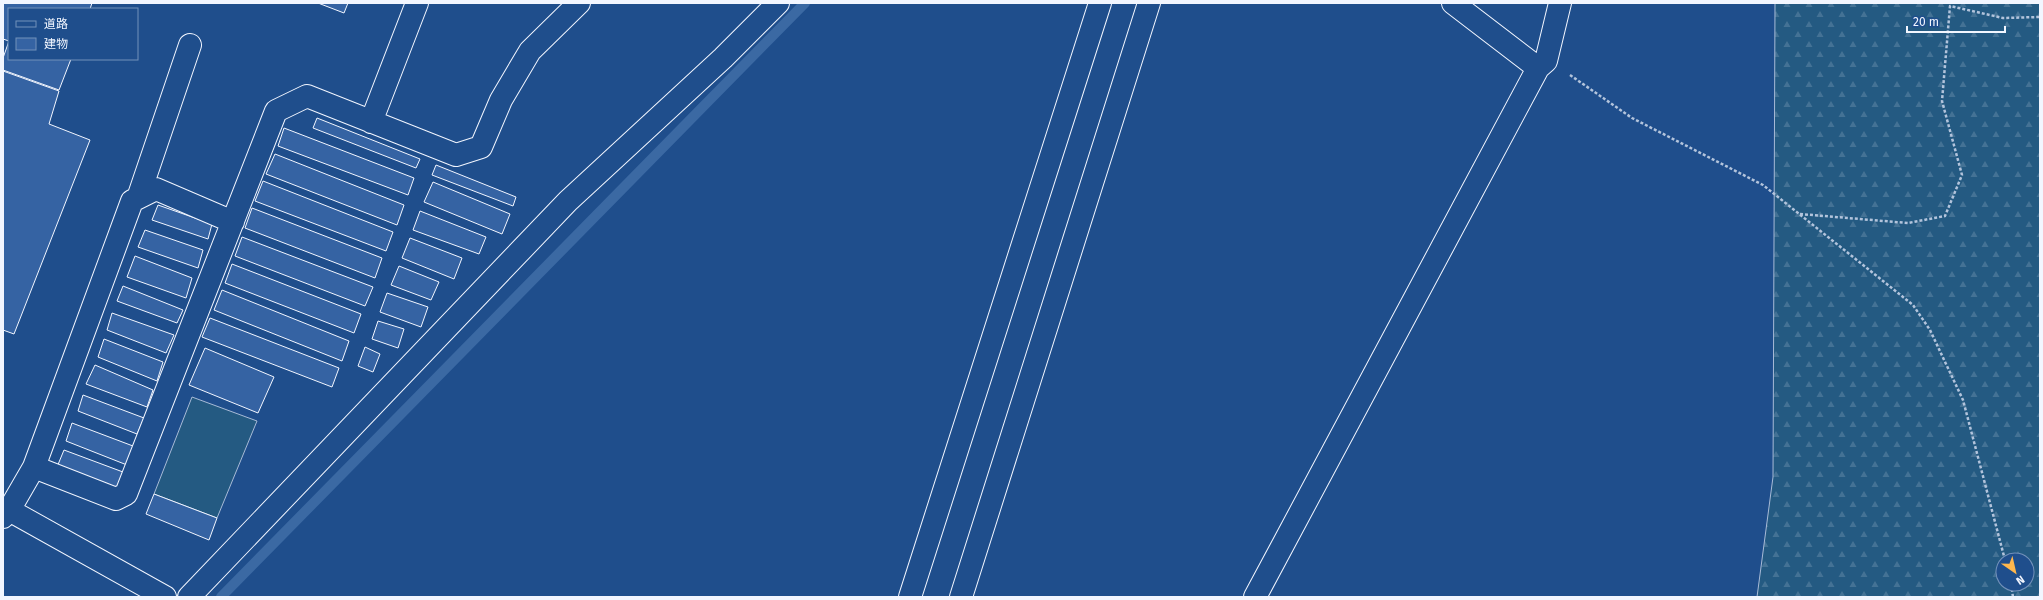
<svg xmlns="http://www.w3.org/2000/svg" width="2043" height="600" font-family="'Fira Sans','Noto Sans JP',sans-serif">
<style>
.forest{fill:url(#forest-firs);stroke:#a8bbd7;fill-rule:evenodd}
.pitch{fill:#245a82;stroke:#a8bbd7}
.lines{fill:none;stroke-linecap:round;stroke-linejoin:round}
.stream{stroke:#3b69a3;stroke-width:10}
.building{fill:#3563a3;stroke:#f2f6ff}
.minor-casing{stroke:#f2f6ff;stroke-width:24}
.path{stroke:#b3c4dc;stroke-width:2.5;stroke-dasharray:3 2;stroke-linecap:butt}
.minor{stroke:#1f4e8c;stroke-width:22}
</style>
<defs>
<pattern id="forest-firs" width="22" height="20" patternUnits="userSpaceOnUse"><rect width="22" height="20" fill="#245a82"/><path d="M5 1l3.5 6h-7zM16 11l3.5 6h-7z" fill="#447295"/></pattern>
</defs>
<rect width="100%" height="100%" fill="#1f4e8c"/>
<path class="forest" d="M1775,3H2040V597H1757L1773,477ZM2003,560H2027V584H2003Z"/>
<path class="pitch" d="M192,397L257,421L217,518L154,494Z"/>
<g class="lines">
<path class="stream" d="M221,597L805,3"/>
</g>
<path class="building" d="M3,3H92L90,9H9V59H71L59,90L3,70V58L9,41L3,39Z
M318,3H348L344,13Z
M3,71L59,91L49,124L90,140L14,334L3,330Z
M317,118L420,159L416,168L313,128Z
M284,128L414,178L408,195L278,146Z
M275,154L404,205L397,225L266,174Z
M436,165L516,197L513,206L432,175Z
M263,181L393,232L386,251L255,201Z
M433,182L510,214L502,234L424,202Z
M158,205L212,224L208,239L152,220Z
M252,208L382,258L375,278L245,228Z
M420,211L486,237L479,254L413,230Z
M145,230L203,250L198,268L138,247Z
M242,237L373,287L365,306L235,256Z
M410,238L462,258L454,279L402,258Z
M135,256L192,278L186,298L127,277Z
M232,264L361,314L354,333L225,283Z
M399,266L439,282L431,300L391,285Z
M123,286L183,310L177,323L117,301Z
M222,290L349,341L342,361L214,310Z
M387,293L428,307L421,327L380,312Z
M112,313L174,335L166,353L107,330Z
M210,318L339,368L332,387L202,337Z
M378,321L404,329L398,348L372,339Z
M104,339L163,362L157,381L98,357Z
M365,347L380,354L373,372L358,366Z
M205,348L274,377L258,413L189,385Z
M95,365L153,390L147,407L86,384Z
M83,395L144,418L137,434L78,411Z
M72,423L133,446L127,465L66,441Z
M64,450L123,472L118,488L57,467Z
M154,494L217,518L209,540L146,514Z"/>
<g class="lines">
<g class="minor-casing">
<path id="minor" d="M1453,3L1538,68
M371,122L417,3
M138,198L190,45
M34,467L116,499L126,494L276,111L307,96L456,155L481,147L501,100L530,51L579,3
M9,510L165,597
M3,517L8,512L34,467L132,201L156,189L233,222
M189,597L568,201L723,58L778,3
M910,597L1100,3
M961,597L1149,3
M1255,597L1538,68L1546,61L1560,3"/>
</g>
<path class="path" d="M1570,75L1632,118L1763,185L1913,305L1930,330L1963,400L2005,560
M1800,214L1908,223L1945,216L1962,175L1942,101L1950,6L2003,18L2040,17
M2011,584L2013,597"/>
<use href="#minor" class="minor"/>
</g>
<rect width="2043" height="600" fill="none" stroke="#f2f6ff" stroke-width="8"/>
<rect x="8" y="8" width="130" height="52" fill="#1f4e8c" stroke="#7391ba"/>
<rect x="16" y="21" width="20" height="6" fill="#1f4e8c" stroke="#7391ba"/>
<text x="44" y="28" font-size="12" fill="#f2f6ff">道路</text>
<rect x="16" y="38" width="20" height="12" fill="#3563a3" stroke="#7391ba"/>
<text x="44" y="48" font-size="12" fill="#f2f6ff">建物</text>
<g transform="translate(2015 572) rotate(146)"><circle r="19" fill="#1f4e8c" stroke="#7391ba"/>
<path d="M0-3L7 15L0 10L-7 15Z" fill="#ffb74d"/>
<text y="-6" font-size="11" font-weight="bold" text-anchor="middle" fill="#f2f6ff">N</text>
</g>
<path d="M1907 26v6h98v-6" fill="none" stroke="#f2f6ff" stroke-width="2"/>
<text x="1913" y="26" font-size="12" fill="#f2f6ff" stroke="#1f4e8c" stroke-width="3" paint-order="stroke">20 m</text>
</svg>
